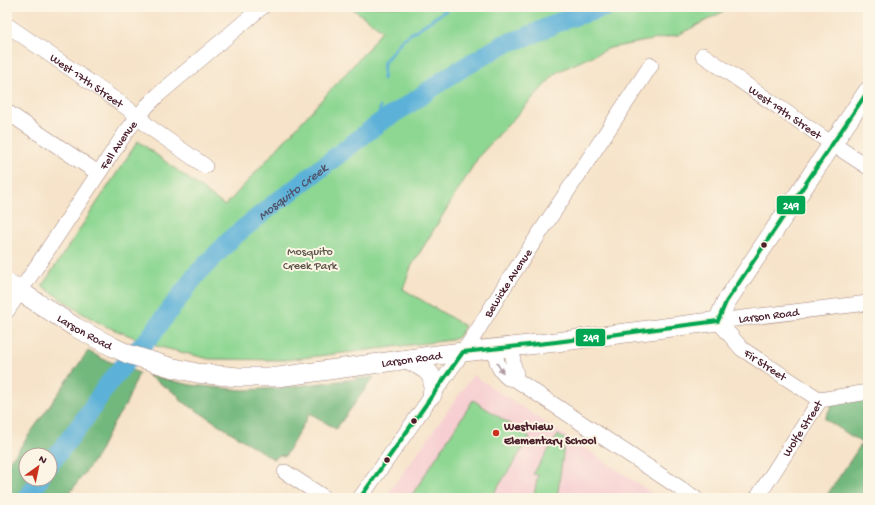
<svg xmlns="http://www.w3.org/2000/svg" width="875" height="505" font-family="'Gochi Hand',sans-serif">
<style>
.built{fill:#f7cfd2}
.green{fill:#8ed793;stroke:#6c7b5f}
.forest{fill:#72b87d;stroke:#5e6c54;fill-rule:evenodd}
.lines{fill:none;stroke-linecap:round;stroke-linejoin:round}
.stream{stroke:#5bb1d8;stroke-width:3}
.river{stroke:#5bb1d8;stroke-width:19}
.minor-casing{stroke:#a0817a;stroke-width:16}
.major-casing{stroke:#a0817a;stroke-width:20}
.minor{stroke:#fff;stroke-width:15}
.major{stroke:#fff;stroke-width:19}
.bus-1-casing{stroke:#fcf5e5;stroke-width:7}
.bus-1{stroke:#00a651;stroke-width:4}
.oneway{fill:#ae9aa0}
.bus-dot{fill:#4a1f2b;stroke:#fcf5e5;stroke-width:1.5}
.poi-dot{fill:#c8321e;stroke:#fcf5e5;stroke-width:1.5}
.labels{text-anchor:middle;stroke-width:4;stroke-linejoin:round;paint-order:stroke}
.street-label{font-size:12px;fill:#4a1f2b;stroke:#fcf5e5}
.park-label{font-size:12px;fill:#5e564a;stroke:#fcf5e5}
.poi-label{font-size:12px;font-weight:bold;fill:#4a1f2b;stroke:#fcf5e5;text-anchor:start}
.water-label{font-size:13px;font-style:italic;fill:#505268;stroke:#fcf5e5}
.line-badge{stroke:#fcf5e5;stroke-width:1.5}
.badge-label{font-size:11px;text-anchor:middle;font-weight:bold;fill:#fff}
</style>
<rect width="100%" height="100%" fill="#fcf5e5"/>
<filter id="ink" filterUnits="userSpaceOnUse"><feTurbulence type="fractalNoise" baseFrequency=".025" numOctaves="2"/><feDisplacementMap in="SourceGraphic" scale="8" xChannelSelector="R" yChannelSelector="G"/><feConvolveMatrix kernelMatrix="1 2 1 2 8 2 1 2 1" color-interpolation-filters="sRGB"/></filter>
<filter id="wash" filterUnits="userSpaceOnUse"><feTurbulence type="fractalNoise" baseFrequency=".012" numOctaves="4" result="noise"/><feDisplacementMap in="SourceGraphic" scale="16" xChannelSelector="R" yChannelSelector="G"/><feGaussianBlur stdDeviation="0.9" result="paint"/><feColorMatrix in="noise" values="0 0 0 0 0 0 0 0 0 0 0 0 0 0 0 0 0 1.4 0 .05"/><feComposite in="paint" operator="in"/></filter>
<g filter="url(#wash)">
<rect width="100%" height="100%" fill="#f6e3c9"/>
<path class="built" d="M473,375L657,496L659,498H385Z"/>
<path class="green" d="M350,7H732L678,35L610,48L557,72L479,156L411,267L403,289L465,326L458,337L451,340L285,360L209,359L156,346L105,326L80,312L42,286L138,141L225,206L367,50L382,30Z
M473,400L530,437L491,498H410Z
M558,435L565,439L557,498L534,494L538,475L533,474Z"/>
<path class="forest" d="M88,351L103,359L139,373L125,406L114,422L97,456L69,494C62,498 53,500 46,496L44,498H7V463L17,452ZM26,455H50V479H26Z
M147,375L191,385L244,390L279,388L374,377L336,429L310,413L285,456L280,455L273,459L180,400V398L178,395Z
M868,397V498H825L862,443L825,419L833,402Z"/>
<g class="lines">
<path class="stream" d="M383,79L384,62L403,39L451,7
M379,123L380,107"/>
<g class="river">
<path id="s1" d="M50,464L86,417L107,385L132,355L149,338L196,275L233,237L279,200L288,194L379,123L414,101L449,76L504,44L526,37L566,19L607,7"/>
<path d="M27,498L40,479"/>
</g>
</g>
</g>
<g filter="url(#ink)">
<g class="lines">
<g class="minor-casing">
<g id="minor">
<path id="s2" d="M7,25L126,107L152,129L205,166"/>
<path id="s3" d="M703,55L822,137L868,167"/>
<path d="M7,112L98,173"/>
<path id="s4" d="M7,311L126,132L147,106L158,95L262,7"/>
<path id="s5" d="M718,321L868,303"/>
<path id="s6" d="M718,321L742,349L820,400"/>
<path d="M513,347V364L516,374L515,379"/>
<path d="M495,349C496,361 498,370 508,378L515,379L695,498"/>
<path d="M285,472L325,498"/>
<path id="s7" d="M360,498L474,336L504,287L651,65"/>
<path id="s8" d="M757,498L820,400L868,392"/>
</g>
</g>
<g class="major-casing">
<g id="major">
<path id="s9" d="M7,283L75,327L113,347L128,354L170,367L197,373L238,377H278L445,354L556,342L718,321L726,302L868,91"/>
<path d="M409,360C427,369 437,374 432,395"/>
</g>
</g>
<use href="#minor" class="minor"/>
<use href="#major" class="major"/>
<g class="bus-1-casing">
<path id="bus-1" d="M718,321L726,302L868,91
M463,352L556,342L718,321
M360,498L463,352"/>
</g>
<use href="#bus-1" class="bus-1"/>
</g>
<defs><path id="oneway-solid" d="M-6-.8H1V-3.2L6.5 0L1 3.2V.8H-6Z"/></defs>
<use class="oneway" href="#oneway-solid" transform="translate(500 368) rotate(57)"/>
</g>
<g class="bus-dot">
<circle cx="764" cy="245" r="3.5"/>
<circle cx="414" cy="421" r="3.5"/>
<circle cx="387" cy="460" r="3.5"/>
</g>
<circle class="poi-dot" cx="496" cy="433" r="4"/>
<g class="labels">
<g class="street-label">
<text dy="4" stroke="none"><textPath href="#s2" startOffset="97">West 17th Street</textPath></text>
<text dy="4" stroke="none"><textPath href="#s3" startOffset="100">West 19th Street</textPath></text>
<text dy="4" stroke="none"><textPath href="#s4" startOffset="200">Fell Avenue</textPath></text>
<text dy="4" stroke="none"><textPath href="#s7" startOffset="261">Bewicke Avenue</textPath></text>
<text dy="4" stroke="none"><textPath href="#s5" startOffset="51">Larson Road</textPath></text>
<text dy="4" stroke="none"><textPath href="#s9" startOffset="92">Larson Road</textPath></text>
<text dy="4" stroke="none"><textPath href="#s9" startOffset="428">Larson Road</textPath></text>
<text dy="4" stroke="none"><textPath href="#s6" startOffset="65">Fir Street</textPath></text>
<text dy="4" stroke="none"><textPath href="#s8" startOffset="83">Wolfe Street</textPath></text>
</g>
<g class="park-label">
<text x="310" y="255">Mosquito<tspan x="310" dy="14">Creek Park</tspan></text>
</g>
<g class="poi-label">
<text x="504" y="430">Westview<tspan x="504" dy="14">Elementary School</tspan></text>
</g>
<g class="water-label">
<text dy="5" stroke="none"><textPath href="#s1" startOffset="367">Mosquito Creek</textPath></text>
</g>
</g>
<g class="line-badge">
<rect x="776" y="195" width="30" height="20" rx="4" fill="#00a651"/>
<rect x="575" y="328" width="31" height="19" rx="4" fill="#00a651"/>
</g>
<g class="badge-label">
<text x="791" y="209">249</text>
<text x="591" y="341">249</text>
</g>
<rect width="875" height="505" fill="none" stroke="#fcf5e5" stroke-width="24"/>
<g transform="translate(38 467) rotate(33)"><circle r="19" fill="#fcf5e5" stroke="#b59f9b"/>
<path d="M0-3L7 15L0 10L-7 15Z" fill="#c8321e"/>
<text y="-6" font-size="11" font-weight="bold" text-anchor="middle" fill="#4a1f2b">N</text>
</g>
</svg>
